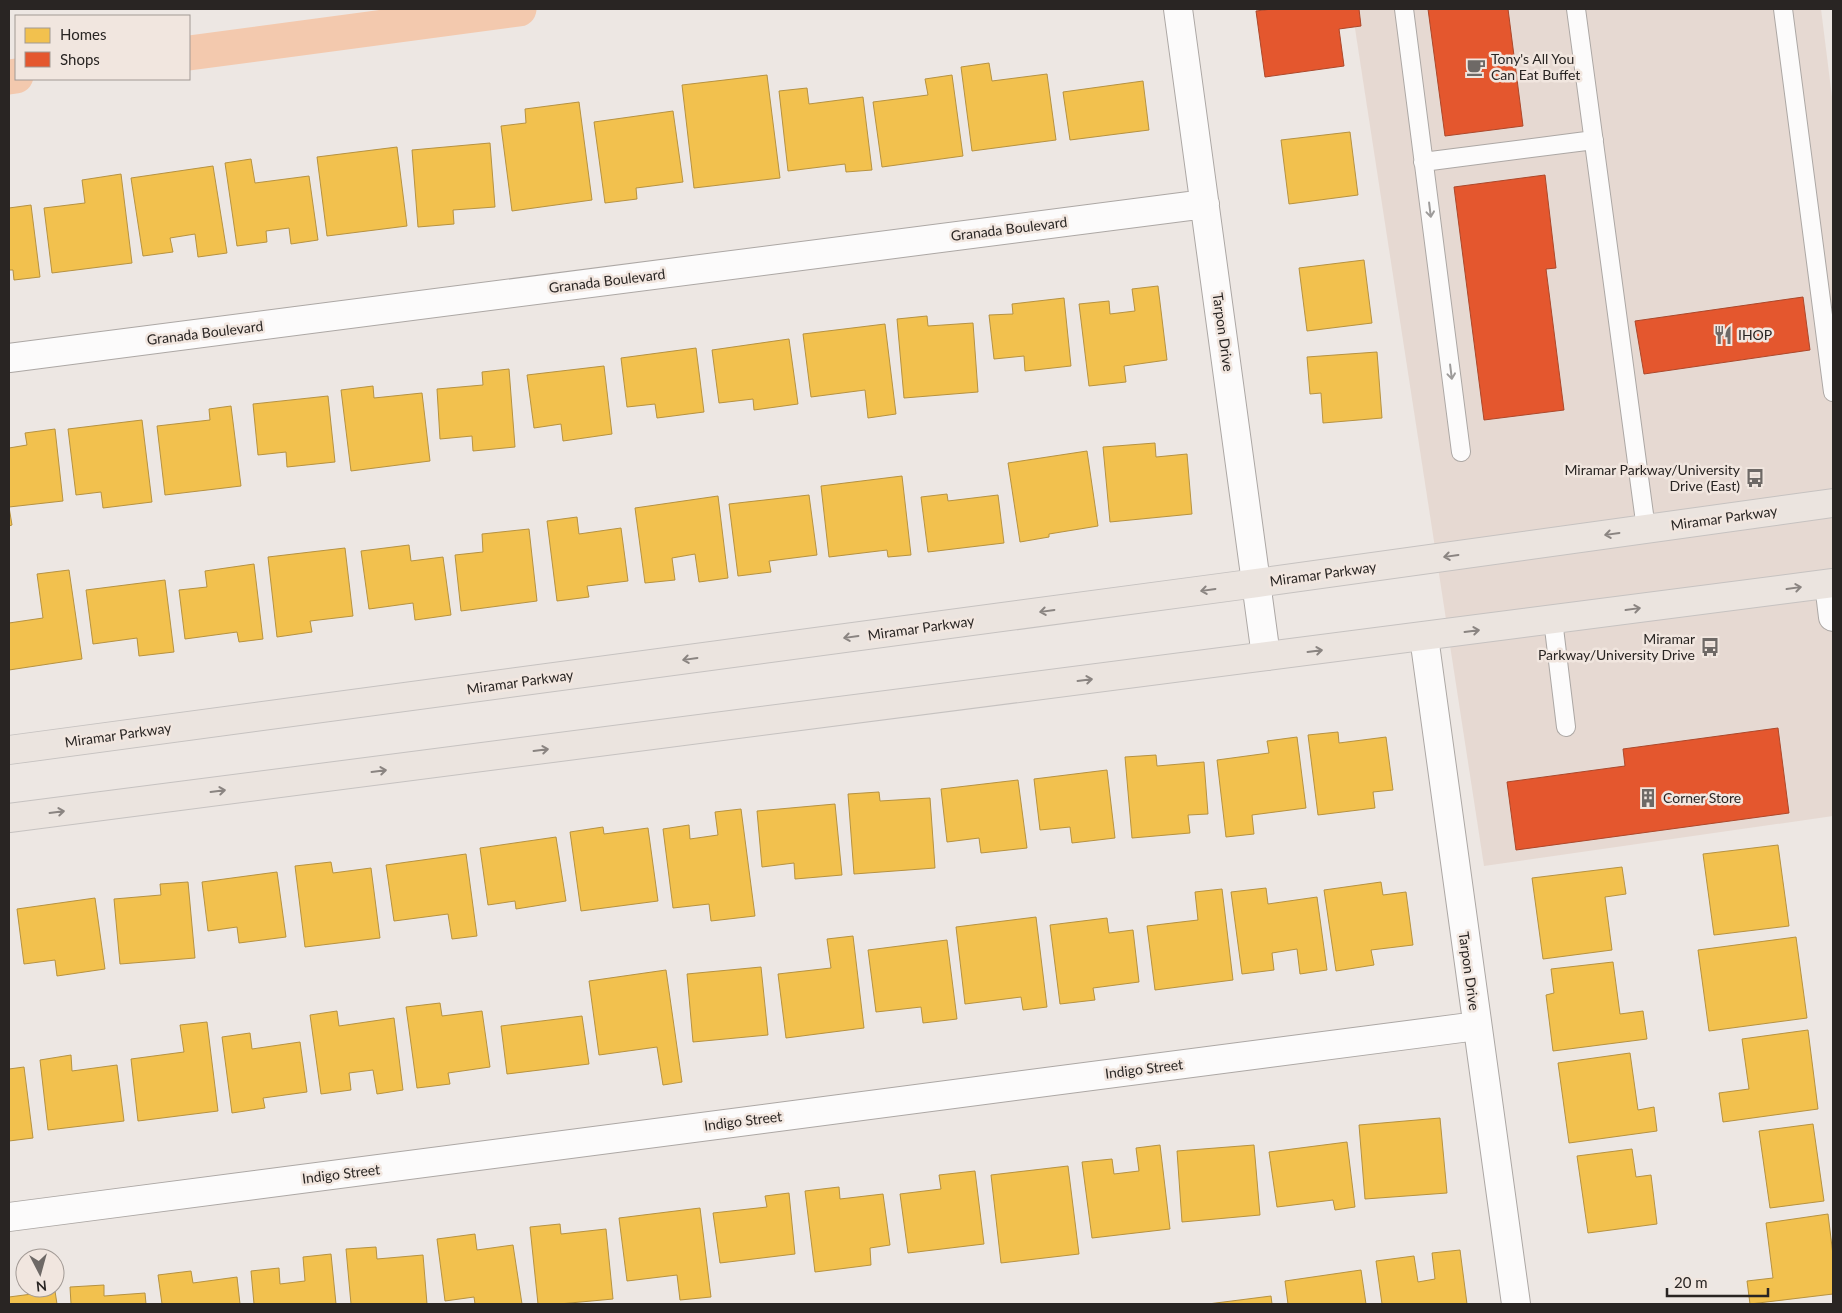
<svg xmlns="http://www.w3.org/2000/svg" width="1842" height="1313" font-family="Lato,sans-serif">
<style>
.built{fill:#e6d9d2}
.homes{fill:#f2c14e;stroke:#b69241}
.shops{fill:#e4572e;stroke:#ac482b}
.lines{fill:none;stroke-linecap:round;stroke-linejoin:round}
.canal{stroke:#f3c9ae;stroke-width:35}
.lane-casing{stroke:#aca7a4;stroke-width:20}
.street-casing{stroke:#aca7a4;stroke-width:30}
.primary-casing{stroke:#c6c2c0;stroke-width:30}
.lane{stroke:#fcfbfb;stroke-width:18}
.street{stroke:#fcfbfb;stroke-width:28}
.primary{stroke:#ebe4df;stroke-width:28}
.oneway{stroke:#9d9b9a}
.oneway2{stroke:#8a8481}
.labels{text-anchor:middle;stroke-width:5;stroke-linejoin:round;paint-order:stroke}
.poi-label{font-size:14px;fill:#292523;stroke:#f1e6df;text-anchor:start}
.street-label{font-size:14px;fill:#292523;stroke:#f1e6df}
</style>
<rect width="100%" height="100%" fill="#ede7e3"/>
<path class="built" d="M1352,9H1821L1833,105V816L1484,866Z"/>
<path class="homes" d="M989,63L992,81L1047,74L1056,140L972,151L961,67Z
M767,75L780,178L694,188L682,85Z
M952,75L963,156L882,167L873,102L928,95L925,79Z
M1143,81L1149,130L1070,140L1063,92Z
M807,88L809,104L863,97L872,170L846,172L845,164L788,171L779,91Z
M579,102L592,200L512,211L501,126L526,123L525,109Z
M673,111L683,182L636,188L637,199L605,203L594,122Z
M1350,132L1358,195L1289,204L1281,140Z
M490,143L495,207L453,210L454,224L418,227L412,150Z
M397,147L407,226L327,236L317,157Z
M251,159L255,183L309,176L318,240L291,244L289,228L266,231L267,242L237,246L225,163Z
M213,166L227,253L198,257L195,234L170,238L173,252L143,256L131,178Z
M121,174L132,263L52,273L44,208L85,203L82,180Z
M31,205L40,277L14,280L13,270H9V208Z
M1364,260L1372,323L1307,331L1299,268Z
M1158,286L1167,360L1124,366L1126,382L1089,386L1079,304L1109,301L1110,314L1135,311L1132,289Z
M1064,298L1071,366L1025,371L1024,356L994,359L989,315L1013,314L1012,304Z
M927,316L928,326L973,323L978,392L904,398L897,319Z
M885,324L896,414L868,418L865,390L811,397L803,334Z
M789,339L798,404L754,410L753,399L719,403L712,350Z
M696,348L704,412L657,418L655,404L627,407L621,358Z
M1377,352L1382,418L1323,423L1321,393L1310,394L1307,357Z
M604,366L612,434L563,441L561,424L534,428L527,375Z
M509,369L515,447L473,451L472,436L440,439L437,389L483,385L482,372Z
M373,386L374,398L422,393L430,461L351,471L341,390Z
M328,396L335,462L287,467L286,452L258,455L253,404Z
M231,406L241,486L165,495L157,426L210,420L209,409Z
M142,420L152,502L103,508L101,492L76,495L68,429Z
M55,429L63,501L9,507L12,525L9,526V448L27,445L25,433Z
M1155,443L1156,457L1187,454L1192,514L1110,522L1103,447Z
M1087,451L1098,526L1049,534V537L1020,542L1008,463Z
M902,476L911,555L888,557L887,550L829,557L821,486Z
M947,494L948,501L998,495L1004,543L928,552L921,497Z
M809,495L817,555L769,561L771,572L738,576L729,504Z
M718,496L728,578L699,582L695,554L672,558L675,580L645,583L635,508Z
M577,517L579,534L621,528L628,581L587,586L589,597L557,601L547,521Z
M529,529L537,601L461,611L455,555L483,552L482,534Z
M409,545L411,561L443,557L451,615L415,620L413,603L369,609L361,551Z
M345,548L353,616L310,621L312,632L277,637L268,557Z
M254,564L263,639L239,642L237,632L185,639L179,590L207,587L205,571Z
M69,570L82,659L9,670V623L43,618L37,574Z
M165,580L174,652L139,656L137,638L93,644L86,590Z
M1338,732L1339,743L1386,737L1393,790L1373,792L1375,808L1318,815L1308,735Z
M1297,737L1306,808L1252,815L1254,834L1226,837L1217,760L1269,753L1267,741Z
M1156,755L1157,766L1204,762L1208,814L1188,815L1190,833L1132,838L1125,757Z
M1107,770L1115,838L1072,843L1070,827L1040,830L1034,779Z
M1018,780L1027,848L981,853L979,838L947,842L941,789Z
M879,792L880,801L930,798L935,868L854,874L848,794Z
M835,804L842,875L795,879L794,863L762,867L757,811Z
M741,809L755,916L711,921L709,904L673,908L663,829L689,825L690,839L718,835L715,812Z
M603,827L604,834L648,828L658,901L581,911L570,832Z
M556,837L566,901L516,909L515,901L488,905L480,848Z
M1778,845L1789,926L1714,935L1703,854Z
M466,854L477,936L452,939L448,914L394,921L386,865Z
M331,862L333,873L371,868L380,938L305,947L295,866Z
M1622,867L1626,894L1605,897L1612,950L1543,959L1532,878Z
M277,872L286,937L239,943L237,927L208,931L202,882Z
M188,882L195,958L120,964L114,899L161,895L160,884Z
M1381,882L1383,895L1406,892L1413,945L1371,950L1374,965L1336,971L1324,890Z
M1266,888L1268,904L1317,897L1327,970L1300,974L1297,949L1272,953L1274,970L1242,974L1231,892Z
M1222,889L1233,980L1155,990L1147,926L1198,920L1195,892Z
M95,898L105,969L57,976L55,960L24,964L17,909Z
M1036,917L1047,1007L1023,1010L1021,997L965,1004L956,927Z
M1107,918L1109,933L1133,930L1139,982L1093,988L1095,1000L1060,1004L1050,925Z
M853,936L864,1028L786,1038L778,974L831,968L827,939Z
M1796,937L1807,1018L1709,1031L1698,950Z
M947,940L957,1019L923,1023L921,1007L876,1012L868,950Z
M1613,962L1620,1014L1643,1011L1647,1039L1553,1051L1546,995L1554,993L1551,969Z
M761,967L768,1035L693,1042L687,974Z
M666,970L682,1082L663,1085L657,1047L599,1055L589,981Z
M440,1003L442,1016L482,1011L490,1067L448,1073L450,1084L417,1088L406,1007Z
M337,1011L339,1026L394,1018L403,1090L377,1094L373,1070L349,1073L351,1090L321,1094L310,1015Z
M582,1016L589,1064L507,1074L501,1026Z
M207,1022L218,1111L138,1121L131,1059L184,1052L180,1025Z
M1808,1030L1818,1109L1723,1122L1719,1093L1749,1089L1742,1039Z
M250,1033L252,1049L300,1042L307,1092L263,1098L265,1108L232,1113L222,1037Z
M1630,1053L1638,1110L1654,1107L1657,1131L1569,1143L1558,1063Z
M71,1055L72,1071L117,1065L124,1121L48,1130L40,1060Z
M24,1067L33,1138L9,1141V1069Z
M1440,1118L1447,1193L1365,1199L1359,1125Z
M1813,1124L1824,1201L1770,1208L1759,1131Z
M1347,1142L1355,1207L1335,1210L1333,1200L1277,1207L1269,1152Z
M1160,1145L1170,1229L1092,1238L1082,1162L1112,1159L1114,1174L1139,1171L1136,1148Z
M1254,1145L1260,1215L1182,1222L1177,1151Z
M1632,1149L1636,1177L1651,1175L1657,1224L1588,1233L1577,1156Z
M1068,1166L1079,1254L1001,1263L991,1175Z
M975,1171L984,1244L908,1253L900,1194L941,1189L939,1175Z
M839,1187L840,1199L883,1194L890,1245L870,1248L871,1265L815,1272L805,1191Z
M789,1193L795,1254L720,1263L713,1213L767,1207L765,1196Z
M700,1208L711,1297L680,1300L677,1275L627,1281L619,1218Z
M1828,1214L1833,1255V1294L1750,1304L1747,1281L1773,1278L1766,1223Z
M560,1224L561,1234L606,1229L613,1299L559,1304H538L530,1227Z
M475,1234L477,1250L513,1245L522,1304H475L474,1297L445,1301L437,1239Z
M376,1247L377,1259L423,1255L427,1304H351L346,1249Z
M1460,1250L1467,1304H1382L1376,1261L1414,1256L1418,1282L1435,1279L1432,1253Z
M331,1254L336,1304H254L251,1271L279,1268L280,1284L305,1281L303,1257Z
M1361,1270L1366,1304H1288L1285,1281Z
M191,1271L193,1283L237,1277L240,1304H162L158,1275Z
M104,1285V1296L145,1293L146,1304H71L70,1287Z
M55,1291L57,1304H9V1297Z
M1271,1296L1272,1304H1208Z"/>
<path class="shops" d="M1272,9H1359L1361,26L1339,29L1344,66L1265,77L1256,11Z
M1428,9H1508L1523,126L1445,136Z
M1545,175L1556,268L1546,269L1564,410L1484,420L1454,187Z
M1803,297L1810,350L1644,374L1635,321Z
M1778,728L1789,813L1516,850L1507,782L1625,766L1623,749Z"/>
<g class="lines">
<path class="canal" d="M189,53L519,9
M9,77L16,76"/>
<g class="lane-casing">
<path id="lane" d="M1404,9L1461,452
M1576,9L1646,529
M1783,9L1833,392
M1423,162L1594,140
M1553,620L1566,727"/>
</g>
<g class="street-casing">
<path id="street" d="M1178,9L1266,656
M9,358L1205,204
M1829,584L1833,617
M1424,637L1516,1304
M9,1217L1477,1026"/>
</g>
<g class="primary-casing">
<path id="primary" d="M9,750L1257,583L1833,503
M9,818L1833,583"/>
</g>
<use href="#lane" class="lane"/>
<use href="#street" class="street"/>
<use href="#primary" class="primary"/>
</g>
<defs><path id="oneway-shaft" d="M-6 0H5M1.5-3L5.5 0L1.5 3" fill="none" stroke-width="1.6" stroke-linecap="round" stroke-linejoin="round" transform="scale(1.25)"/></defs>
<g class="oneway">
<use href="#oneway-shaft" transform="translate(1430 210) rotate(83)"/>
<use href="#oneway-shaft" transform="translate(1451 372) rotate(83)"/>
</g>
<g class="oneway2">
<use href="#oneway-shaft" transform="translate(1612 534) rotate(172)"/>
<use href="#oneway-shaft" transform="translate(1451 556) rotate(172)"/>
<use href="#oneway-shaft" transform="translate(1794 588) rotate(-8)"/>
<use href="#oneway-shaft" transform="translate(1208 590) rotate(172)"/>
<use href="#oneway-shaft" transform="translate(1633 609) rotate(-8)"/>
<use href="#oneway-shaft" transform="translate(1047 611) rotate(172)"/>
<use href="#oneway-shaft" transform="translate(1472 631) rotate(-7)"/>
<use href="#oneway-shaft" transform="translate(851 637) rotate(172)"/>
<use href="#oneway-shaft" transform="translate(1315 651) rotate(-7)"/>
<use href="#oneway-shaft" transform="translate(690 659) rotate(172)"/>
<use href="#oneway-shaft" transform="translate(1085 680) rotate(-7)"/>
<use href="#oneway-shaft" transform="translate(541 750) rotate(-7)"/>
<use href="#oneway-shaft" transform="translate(379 771) rotate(-7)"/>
<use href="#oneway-shaft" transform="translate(218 791) rotate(-7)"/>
<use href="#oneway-shaft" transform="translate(57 812) rotate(-7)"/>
</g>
<defs>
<g id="cafe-bare" transform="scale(1.5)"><path d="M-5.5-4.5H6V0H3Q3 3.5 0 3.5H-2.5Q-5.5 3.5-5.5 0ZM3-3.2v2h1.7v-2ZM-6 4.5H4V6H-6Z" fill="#6e6966" stroke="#f1e6df" stroke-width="2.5" paint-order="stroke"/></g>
<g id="restaurant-bare" transform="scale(1.5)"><path d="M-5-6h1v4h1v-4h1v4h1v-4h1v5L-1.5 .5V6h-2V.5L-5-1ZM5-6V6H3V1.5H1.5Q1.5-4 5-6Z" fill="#6e6966" stroke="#f1e6df" stroke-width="2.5" paint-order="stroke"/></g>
<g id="bus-bare" transform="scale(1.5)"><path d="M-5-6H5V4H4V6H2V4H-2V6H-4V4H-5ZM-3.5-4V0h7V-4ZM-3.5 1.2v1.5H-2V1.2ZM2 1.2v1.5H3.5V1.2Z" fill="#6e6966" stroke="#f1e6df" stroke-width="2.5" paint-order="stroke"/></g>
<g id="building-bare" transform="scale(1.5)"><path d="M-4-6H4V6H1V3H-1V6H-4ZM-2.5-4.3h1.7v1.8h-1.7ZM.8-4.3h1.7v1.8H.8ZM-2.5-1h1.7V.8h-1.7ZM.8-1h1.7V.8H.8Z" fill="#6e6966" stroke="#f1e6df" stroke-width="2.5" paint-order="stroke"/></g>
</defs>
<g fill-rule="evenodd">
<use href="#cafe-bare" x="1476" y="67"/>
<use href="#restaurant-bare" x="1723" y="335"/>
<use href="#bus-bare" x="1755" y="478"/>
<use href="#bus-bare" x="1710" y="647"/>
<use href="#building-bare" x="1648" y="798"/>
</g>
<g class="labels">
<g class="poi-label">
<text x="1491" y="64">Tony's All You<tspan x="1491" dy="16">Can Eat Buffet</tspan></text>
<text x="1738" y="340">IHOP</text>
<text x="1740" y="475" text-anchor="end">Miramar Parkway/University<tspan x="1740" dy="16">Drive (East)</tspan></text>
<text x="1695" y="644" text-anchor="end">Miramar<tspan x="1695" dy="16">Parkway/University Drive</tspan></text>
<text x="1663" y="803">Corner Store</text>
</g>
<g class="street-label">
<text transform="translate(1009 229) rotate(-7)" y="5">Granada Boulevard</text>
<text transform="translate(607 281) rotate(-7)" y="5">Granada Boulevard</text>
<text transform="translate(1223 332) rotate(82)" y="5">Tarpon Drive</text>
<text transform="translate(205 333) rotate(-7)" y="5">Granada Boulevard</text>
<text transform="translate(1724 518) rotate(-8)" y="5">Miramar Parkway</text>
<text transform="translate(1323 574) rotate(-8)" y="5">Miramar Parkway</text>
<text transform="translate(921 628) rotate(-8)" y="5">Miramar Parkway</text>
<text transform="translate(520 682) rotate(-8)" y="5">Miramar Parkway</text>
<text transform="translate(118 735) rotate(-8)" y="5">Miramar Parkway</text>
<text transform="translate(1469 971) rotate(82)" y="5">Tarpon Drive</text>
<text transform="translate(1144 1069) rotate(-7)" y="5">Indigo Street</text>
<text transform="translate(743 1121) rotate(-7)" y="5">Indigo Street</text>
<text transform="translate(341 1174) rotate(-7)" y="5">Indigo Street</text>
</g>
</g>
<rect width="1842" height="1313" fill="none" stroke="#292523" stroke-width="20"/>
<rect x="15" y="15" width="175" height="65" fill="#f1e6df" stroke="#a19994"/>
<rect x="25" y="28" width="25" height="15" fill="#f2c14e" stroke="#a19994"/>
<text x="60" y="40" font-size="15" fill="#292523">Homes</text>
<rect x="25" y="52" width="25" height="15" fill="#e4572e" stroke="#a19994"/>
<text x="60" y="65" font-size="15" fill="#292523">Shops</text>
<g transform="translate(40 1273) rotate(174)"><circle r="24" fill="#f1e6df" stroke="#a19994"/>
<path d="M0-4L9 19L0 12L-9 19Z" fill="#6e6966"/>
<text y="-8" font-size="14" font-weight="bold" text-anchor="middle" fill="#292523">N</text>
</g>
<path d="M1667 1288v8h101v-8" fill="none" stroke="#292523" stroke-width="2.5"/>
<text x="1674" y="1288" font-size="15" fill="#292523" stroke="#f1e6df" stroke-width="4" paint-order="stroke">20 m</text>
</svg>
